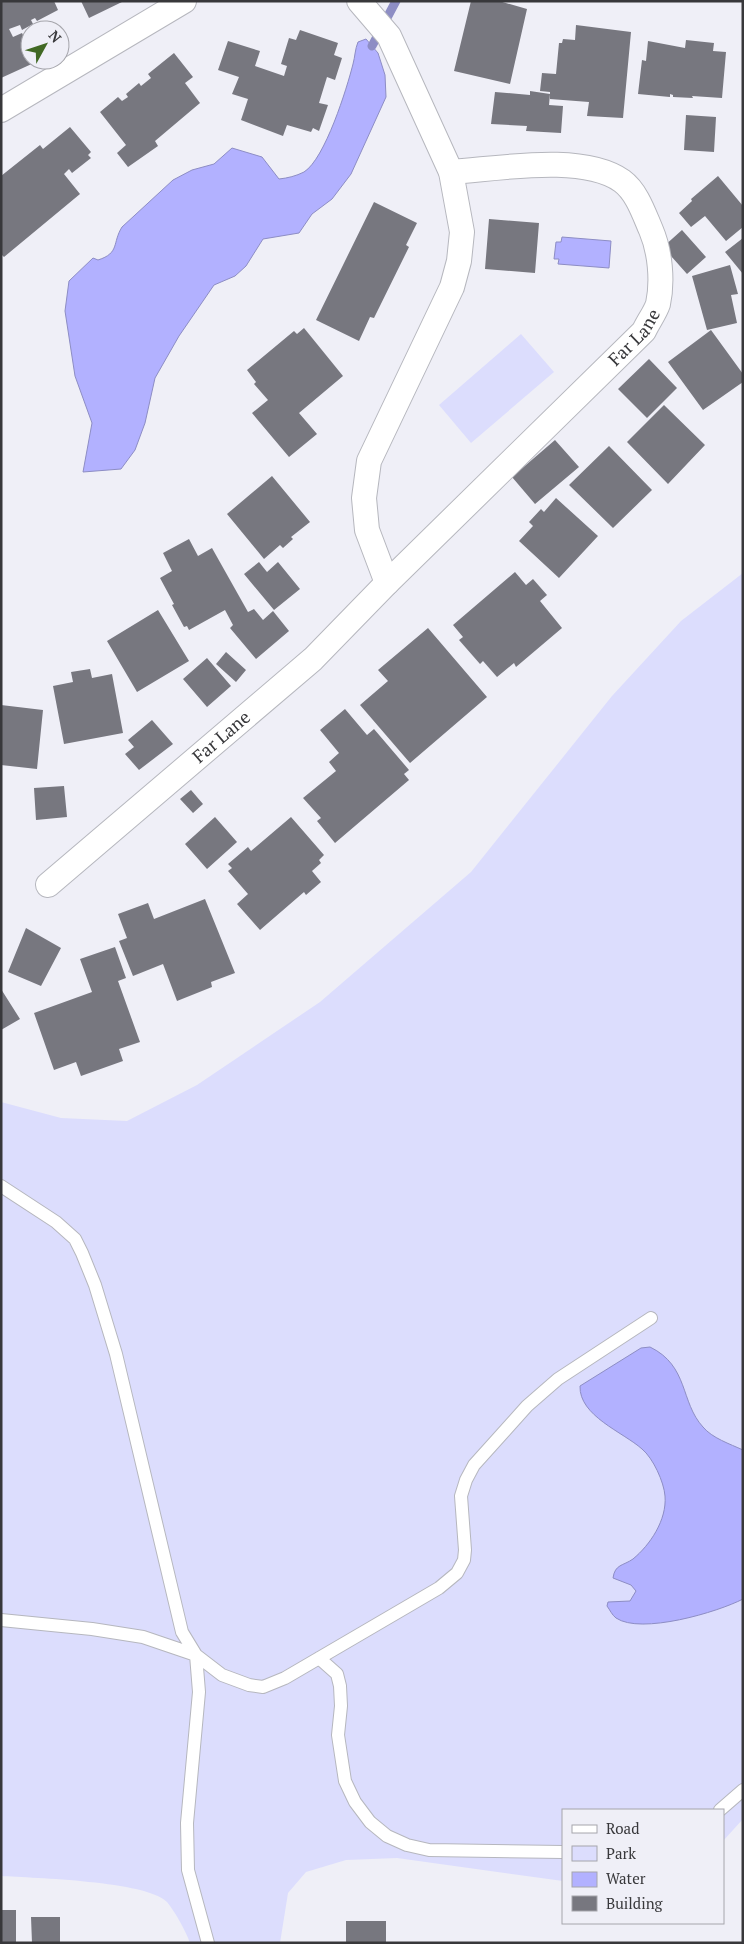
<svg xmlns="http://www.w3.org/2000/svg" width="744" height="1944" font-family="'PT Serif',serif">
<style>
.green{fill:#dcddfd}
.water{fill:#b2b1ff;stroke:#8d8dc4}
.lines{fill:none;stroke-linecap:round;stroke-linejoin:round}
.stream{stroke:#8d8dc4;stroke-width:9}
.building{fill:#77777f}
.lane-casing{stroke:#b6b7be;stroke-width:14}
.street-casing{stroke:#b6b7be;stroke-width:26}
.lane{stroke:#fff;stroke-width:12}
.street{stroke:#fff;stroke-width:24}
.labels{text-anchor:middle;stroke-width:5;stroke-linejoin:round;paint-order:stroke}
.street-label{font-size:18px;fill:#38383b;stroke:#efeff7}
</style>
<rect width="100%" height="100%" fill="#efeff7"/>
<path class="green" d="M521,334L554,372L471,443L439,405Z
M743,573V1819L723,1841V1810H563V1881L397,1858L346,1860L306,1872L288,1893L280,1943H190C187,1933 174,1910 167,1902C147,1881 34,1878 1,1876V1102L61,1118L127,1121L197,1085L320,1002L471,872L612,696L681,621Z"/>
<path class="water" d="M366,39L378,53L385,75L386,97L351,174L332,199L312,214L299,233L263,239L246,266L235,276L214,285L179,336L155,378L145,423L135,450L121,469L83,472L92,423L75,376L65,311L69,281L93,258L98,260C120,253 112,243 122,227L173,180L192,170L214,164L232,148L262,157L279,179C288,178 296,176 304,172C325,159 347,88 353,64C355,57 355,49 358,42Z
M562,237L611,241L609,268L558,264L559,259H554L556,242H561Z
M650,1347C689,1366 680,1402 703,1427C712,1438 730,1444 743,1450V1599C718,1612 641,1635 616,1618C612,1615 610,1610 607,1606L608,1602L630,1601L636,1591L631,1585L613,1578C615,1564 623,1566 633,1559C650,1545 667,1520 665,1496C664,1482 653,1458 642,1449C623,1432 579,1416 580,1386L641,1348Z"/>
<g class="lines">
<path class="stream" d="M372,46L396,1"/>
</g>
<path class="building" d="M1,1H54L58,10L37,21L35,18L31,20L33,24L22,30L20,25L9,29L13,37L22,33L30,49V60L36,62L1,78Z
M81,1H124L89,18Z
M471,1H499L527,9L510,84L454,71Z
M576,25L631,32L623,118L587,116L589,102L550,99V92L540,91L542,73L556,74L559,43H562L563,39L575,40Z
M300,30L338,43L334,55L342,58L335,80L327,77L319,103L328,105L319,131L313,128L311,132L287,125L283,136L241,120L248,99L232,94L239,77L218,70L228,41L260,51L255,66L284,76L287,66L281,64L289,38L296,40Z
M686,40L714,43L713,51L726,52L722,98L692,96L693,98L673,97V95L670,94V97L638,94L642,60L646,61L648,41L685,48Z
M174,53L193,77L185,83L200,103L155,141L158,146L128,167L117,153L126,145L100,112L118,97L122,101L128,97L126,94L139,83L141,86L151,78L148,74Z
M530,91L550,94L549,105L563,106L561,133L526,131L527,126L491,124L495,92L530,95Z
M686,115L716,117L714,152L684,150Z
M70,127L91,152L88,155L91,158L72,173L69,169L64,174L80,194L4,257L1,254V176L40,145L43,149Z
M718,176L743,206V227L726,241L705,216L691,227L679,213L692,201L691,199Z
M374,202L417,223L406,245L409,247L374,318L370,317L359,341L316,320Z
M489,219L539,223L535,273L485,269Z
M682,230L706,257L687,274L663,247Z
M743,238V274L725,252Z
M730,265L738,294L731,295L737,323L707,330L692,276Z
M304,328L343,376L299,413L317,434L289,457L252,413L268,400L254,384L256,382L247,370L294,331L297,334Z
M711,330L743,374V382L703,410L668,362Z
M649,359L677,388L647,418L618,389Z
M664,405L705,445L668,484L627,442Z
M555,440L579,467L535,504L512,477Z
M609,446L652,490L613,528L569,485Z
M272,476L310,522L291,537L293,539L283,548L280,545L264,559L227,514Z
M556,498L598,536L559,578L519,541L533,526L529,522L541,509L544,512Z
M189,539L198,556L212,548L248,612L254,609L263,620L273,611L289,631L256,659L230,628L233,625L225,610L189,630L187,626L184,627L172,605L174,604L160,578L172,571L163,553Z
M259,562L267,572L278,562L300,589L274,610L244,574Z
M515,572L526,585L533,579L547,595L540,601L562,628L516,667L514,663L497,677L483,661L480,664L459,640L463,637L453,625Z
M158,610L189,661L137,692L107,641Z
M428,628L487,697L410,763L360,705L388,681L378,670Z
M226,652L246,670L236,682L216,664Z
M207,658L231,686L207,707L183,679Z
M90,669L92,678L112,674L123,733L64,744L53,686L73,682L71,672Z
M1,705L43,710L37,769L1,765Z
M345,709L367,735L374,729L409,770L404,774L409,780L335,843L317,821L321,818L303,798L336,771L329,762L339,753L320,730Z
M152,720L173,744L139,770L125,754L134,747L128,740Z
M64,786L67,817L36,820L34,788Z
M191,790L203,804L193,813L180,799Z
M215,817L237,842L207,869L185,844Z
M291,817L324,855L319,860L321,863L312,871L321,882L306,895L304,892L260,930L237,904L248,894L228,871L232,868L228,864L248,847L251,851Z
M205,899L235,973L211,982L212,987L177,1001L163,964L133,976L119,941L127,938L118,914L148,903L154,919Z
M26,928L61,948L41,986L8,972Z
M115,947L126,978L118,981L140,1042L119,1049L123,1061L81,1076L76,1062L54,1070L34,1013L92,992L80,959Z
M1,989L20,1019L1,1030Z
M1,1910H16V1943H1Z
M31,1917H60V1943H32Z
M346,1921H386V1943H346Z"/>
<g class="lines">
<g class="lane-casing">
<path id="lane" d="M1,1186L56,1222L75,1239L82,1253L95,1285L116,1354L182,1632L196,1655L222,1675L249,1685L263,1687L285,1678L439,1588L457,1573L464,1560L465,1550L461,1496L466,1480L474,1465L527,1406L558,1379L651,1318
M1,1620L92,1629L143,1637L196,1655L199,1692L187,1823L188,1870L208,1943
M319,1658L337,1674L340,1686L341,1706L338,1735L345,1781L355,1802L370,1822L387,1836L407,1845L429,1850L563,1852
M720,1810L743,1790"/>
</g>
<g class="street-casing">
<g id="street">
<path d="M1,110L184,1"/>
<path id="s1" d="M387,583L644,331C648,322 655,313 658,304C663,281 660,251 651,230C644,214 637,192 622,181C582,153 498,169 451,172"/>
<path id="s2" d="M48,885L313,659L387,583L367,530L364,498L369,461L452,287L459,261L462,232L451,172L389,36L359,1"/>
</g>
</g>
<use href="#lane" class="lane"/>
<use href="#street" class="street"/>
</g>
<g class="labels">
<g class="street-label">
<text dy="6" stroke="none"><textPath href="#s1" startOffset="349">Far Lane</textPath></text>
<text dy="6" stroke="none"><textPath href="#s2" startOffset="228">Far Lane</textPath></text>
</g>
</g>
<rect width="744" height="1944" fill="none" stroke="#38383b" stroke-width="5"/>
<rect x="562" y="1809" width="162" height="115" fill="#efeff7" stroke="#a6a6ac"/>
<rect x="572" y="1825" width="25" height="8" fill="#ffffff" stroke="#a6a6ac"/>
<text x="606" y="1834" font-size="15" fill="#38383b">Road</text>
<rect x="572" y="1846" width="25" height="15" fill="#dcddfd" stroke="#a6a6ac"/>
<text x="606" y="1859" font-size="15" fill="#38383b">Park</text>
<rect x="572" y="1872" width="25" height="15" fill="#b2b1ff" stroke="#a6a6ac"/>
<text x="606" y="1884" font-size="15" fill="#38383b">Water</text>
<rect x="572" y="1896" width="25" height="15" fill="#77777f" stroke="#a6a6ac"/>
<text x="606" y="1909" font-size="15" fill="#38383b">Building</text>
<g transform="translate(45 45) rotate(50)"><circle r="24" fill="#efeff7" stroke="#a6a6ac"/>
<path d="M0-4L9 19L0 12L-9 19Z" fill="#416924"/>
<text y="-8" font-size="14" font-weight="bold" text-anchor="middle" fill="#38383b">N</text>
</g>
</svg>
